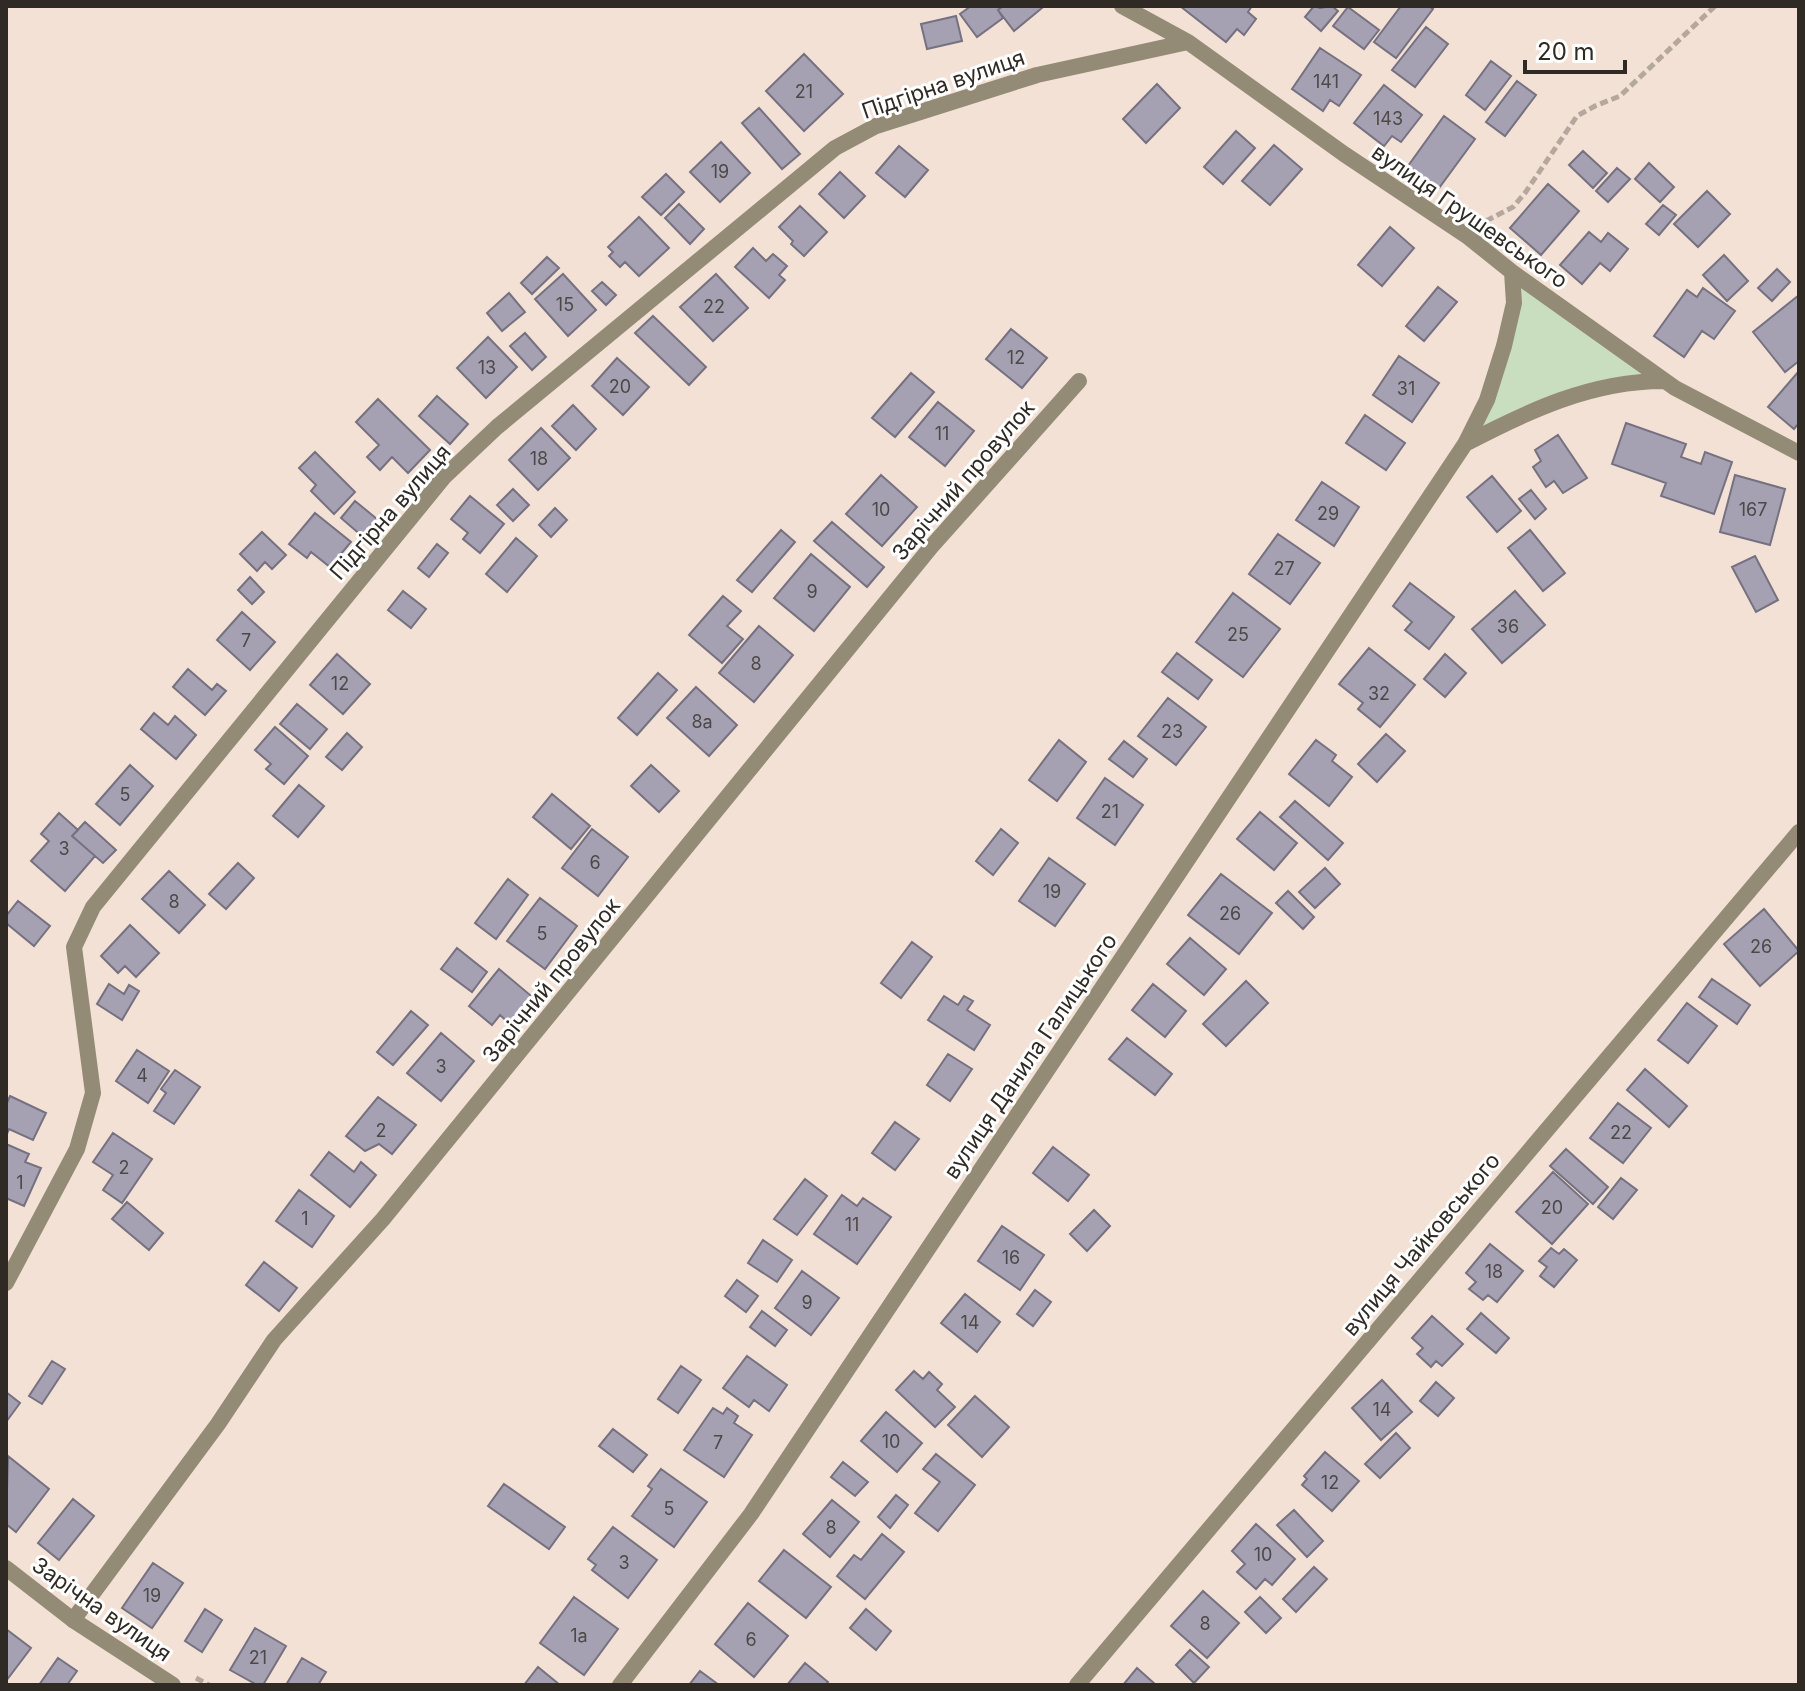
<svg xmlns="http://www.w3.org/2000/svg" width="1805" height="1691" font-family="Inter,sans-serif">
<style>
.park{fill:#c9debf}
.building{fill:#a6a1b2;stroke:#767181;stroke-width:2}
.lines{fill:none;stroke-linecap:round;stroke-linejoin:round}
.path{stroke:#b5a79d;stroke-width:5;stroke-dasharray:8 4;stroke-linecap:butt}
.minor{stroke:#938b75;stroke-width:16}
.tertiary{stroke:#938b75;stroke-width:16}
.labels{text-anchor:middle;stroke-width:6;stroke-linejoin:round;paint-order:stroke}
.number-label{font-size:18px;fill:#4e4848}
.street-label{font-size:22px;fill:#302a25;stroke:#fff}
</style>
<rect width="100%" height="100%" fill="#f2e1d4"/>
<path class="park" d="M1512,272L1664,381L1601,386L1465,444L1487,400Z"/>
<path class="building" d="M971,6H1003L998,10L1003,18L977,37L960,14Z
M1003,6H1040L1042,8L1014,31L998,10Z
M1180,6H1252L1248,12L1256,19L1244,35L1237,29L1226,42Z
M1314,6L1320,8L1332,6L1338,11L1321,31L1305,17Z
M1401,6H1429L1433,9L1396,58L1374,42Z
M1348,7L1379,30L1364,49L1333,26Z
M956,16L962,41L927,49L921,24Z
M1426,27L1448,44L1415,87L1392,70Z
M1320,48L1361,75L1339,106L1330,100L1323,111L1292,89Z
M804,54L843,94L804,131L766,91Z
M1491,61L1511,76L1485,110L1466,95Z
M1517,81L1536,95L1505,136L1486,122Z
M1157,84L1180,108L1146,143L1123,119Z
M1384,85L1422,115L1401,142L1392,136L1384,146L1354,123Z
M759,108L800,154L782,169L742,123Z
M1444,116L1475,139L1439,188L1408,166Z
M1236,131L1255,148L1223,184L1204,167Z
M721,142L750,173L720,202L690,172Z
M1274,145L1302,169L1270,205L1242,181Z
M899,146L928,170L905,197L876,173Z
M1583,151L1607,173L1593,188L1569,165Z
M1649,163L1674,187L1660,202L1635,179Z
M1617,168L1630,179L1608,202L1596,191Z
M840,172L865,196L844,218L819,194Z
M666,174L684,192L661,215L642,197Z
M1548,184L1579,211L1541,255L1510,228Z
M1707,191L1730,214L1698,247L1674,224Z
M679,204L704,229L690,244L665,218Z
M1663,205L1676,215L1659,235L1646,224Z
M800,206L827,232L804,256L791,244L793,241L779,227Z
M639,217L669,248L639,276L625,262L620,267L609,256L613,252L608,247Z
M1390,227L1414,248L1382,286L1358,265Z
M1589,232L1601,242L1608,233L1628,249L1610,271L1600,263L1582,284L1560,265Z
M753,248L766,261L773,254L787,266L779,275L785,280L769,298L735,267Z
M1724,255L1748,281L1727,301L1703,275Z
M547,257L559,268L532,294L521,283Z
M1777,269L1790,282L1772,301L1758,288Z
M563,274L596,310L568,336L535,299Z
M716,274L748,308L713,341L680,307Z
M602,282L616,295L606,305L592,291Z
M1438,287L1457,302L1424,341L1406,326Z
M1703,288L1735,311L1714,339L1702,331L1684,357L1654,336L1687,290L1697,297Z
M509,293L525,312L502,331L487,313Z
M1799,295V361L1785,372L1753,332Z
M653,316L706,367L689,385L635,333Z
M1011,329L1047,358L1022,388L986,359Z
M525,333L546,357L532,370L510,346Z
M488,337L517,367L486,398L457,368Z
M1399,356L1439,383L1412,422L1373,395Z
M617,358L649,387L623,415L592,386Z
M1799,371V423L1794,429L1768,407Z
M911,373L934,392L895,437L872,418Z
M437,396L468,424L450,444L419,416Z
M378,399L430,450L408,473L392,457L380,470L367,457L379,445L356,422Z
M938,402L974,431L945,466L909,437Z
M573,405L596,429L576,450L552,426Z
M1365,415L1405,443L1386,470L1346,443Z
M1626,423L1686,444L1681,457L1701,464L1705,452L1732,462L1714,514L1661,496L1666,483L1612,464Z
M541,428L570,458L538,490L509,460Z
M1558,435L1587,478L1563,493L1554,481L1546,487L1533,467L1541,461L1535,450Z
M315,452L355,492L334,514L311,491L316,485L299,468Z
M881,475L917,507L882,546L846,514Z
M1735,475L1785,489L1770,545L1720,532Z
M1492,476L1521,511L1497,532L1467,497Z
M1322,482L1359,507L1334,546L1296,520Z
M513,489L529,505L513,521L497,505Z
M1531,490L1546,509L1535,519L1519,499Z
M470,496L504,524L480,553L463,539L468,533L451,519Z
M355,501L377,519L362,536L341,518Z
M555,508L567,520L551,537L539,525Z
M315,513L351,542L330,567L311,552L307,558L289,544Z
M832,522L884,567L867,587L814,541Z
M781,530L795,542L752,592L737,580Z
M1530,530L1565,573L1543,591L1508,548Z
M262,532L286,555L272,569L265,562L257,571L240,554Z
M1278,534L1320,563L1290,604L1249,574Z
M516,538L537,556L507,592L486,574Z
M437,544L448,553L429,577L418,568Z
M811,554L850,587L814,631L774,598Z
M1755,556L1778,600L1756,612L1732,567Z
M250,577L264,592L252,604L238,590Z
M1410,583L1454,617L1429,649L1405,630L1412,622L1393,606Z
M403,591L426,609L411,628L388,610Z
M1515,591L1545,625L1502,663L1472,629Z
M1233,593L1280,629L1243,677L1196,642Z
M723,596L741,611L727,626L743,639L722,663L689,635Z
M242,612L275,642L250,670L217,640Z
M759,626L793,655L754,702L719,673Z
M1369,648L1415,685L1380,727L1358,709L1363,703L1339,684Z
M1177,653L1212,680L1198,699L1162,672Z
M337,654L370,684L343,714L310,685Z
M1445,654L1466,673L1445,697L1424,679Z
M188,669L212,690L217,684L226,691L205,715L173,687Z
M658,673L677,690L637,735L618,718Z
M696,687L737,725L709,756L667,718Z
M1168,698L1206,727L1176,765L1138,736Z
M297,704L327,729L310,749L280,724Z
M154,713L168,725L175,716L196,735L176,759L141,729Z
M275,727L308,756L284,784L266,769L271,764L255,750Z
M347,733L362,747L342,770L326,757Z
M1386,734L1405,751L1377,782L1358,764Z
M1059,740L1086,762L1057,801L1029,780Z
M1316,740L1336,755L1332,761L1352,777L1329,806L1289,774Z
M1124,741L1147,759L1133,777L1109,759Z
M130,765L153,786L120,825L96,804Z
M651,765L679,791L659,812L631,786Z
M1105,778L1143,805L1115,845L1077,818Z
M299,785L324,806L298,837L273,816Z
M552,794L590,826L571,849L533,817Z
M1295,801L1343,843L1328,860L1280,817Z
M1260,812L1297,843L1274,870L1237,839Z
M59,813L78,830L72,836L95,856L65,891L31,861L49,841L41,834Z
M85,822L116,850L103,863L72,836Z
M592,829L628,857L598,896L562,868Z
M1001,829L1018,843L993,875L976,861Z
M1049,858L1085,884L1055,926L1019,901Z
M238,863L254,878L226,909L209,894Z
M1325,868L1340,884L1315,908L1299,892Z
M169,871L205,905L179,933L142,899Z
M1221,874L1272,913L1239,954L1188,915Z
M508,879L528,895L496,939L475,923Z
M1288,891L1314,917L1303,929L1276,903Z
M540,898L577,926L545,969L507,941Z
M18,901L50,926L34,946L6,923V916Z
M1764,909L1799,951L1760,986L1724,944Z
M130,925L159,953L136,977L125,966L118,973L101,956Z
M1190,938L1226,969L1204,995L1167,964Z
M912,942L932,957L901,998L881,983Z
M457,948L487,972L472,992L441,969Z
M499,969L536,1000L513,1027L500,1015L492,1025L469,1006Z
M1712,979L1750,1005L1737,1024L1699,997Z
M1246,981L1268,1003L1226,1046L1203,1024Z
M109,984L124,994L129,985L139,991L122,1020L97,1004Z
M1153,984L1186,1011L1165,1037L1132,1010Z
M944,996L958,1005L964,996L973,1001L967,1010L990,1025L974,1050L928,1020Z
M1687,1003L1717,1026L1688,1063L1658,1040Z
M411,1011L428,1025L393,1065L377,1052Z
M441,1033L474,1061L441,1101L407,1073Z
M1127,1038L1172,1074L1155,1095L1109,1059Z
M137,1050L169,1071L148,1103L116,1081Z
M948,1054L972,1069L950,1101L927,1085Z
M1645,1069L1687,1106L1669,1127L1627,1090Z
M175,1070L200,1087L174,1124L154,1111L166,1093L161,1089Z
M10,1096L46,1113L33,1140L9,1129L6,1136V1105Z
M378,1097L416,1125L392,1154L379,1144L365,1151L346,1136Z
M1618,1103L1651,1128L1623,1163L1590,1138Z
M895,1122L919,1139L895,1170L872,1153Z
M113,1133L152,1159L122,1203L103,1190L113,1175L93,1162Z
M6,1144L29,1154L25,1162L41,1168L24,1206L6,1198Z
M1053,1147L1089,1175L1068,1201L1033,1173Z
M1566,1149L1608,1187L1593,1204L1550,1166Z
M329,1152L354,1172L361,1162L376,1175L350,1207L311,1175Z
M1553,1172L1588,1204L1552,1244L1516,1212Z
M1621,1178L1637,1190L1613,1219L1598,1207Z
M805,1179L827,1196L797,1235L774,1219Z
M299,1190L334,1216L312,1247L276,1221Z
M842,1195L857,1206L863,1198L891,1217L857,1264L814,1234Z
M127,1202L163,1233L149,1250L112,1219Z
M1094,1210L1110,1226L1087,1251L1070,1234Z
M1002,1226L1044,1255L1020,1290L978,1261Z
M763,1240L792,1260L777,1282L748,1263Z
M1490,1244L1523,1271L1497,1302L1488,1295L1483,1300L1469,1289L1476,1282L1466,1273Z
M1551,1248L1559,1254L1564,1249L1577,1260L1554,1287L1540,1276L1547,1267L1539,1261Z
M264,1262L297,1288L279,1311L246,1285Z
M802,1271L839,1298L811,1335L775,1308Z
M737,1280L758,1296L746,1312L725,1296Z
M1035,1290L1051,1302L1033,1326L1017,1314Z
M965,1294L1000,1322L977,1352L941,1323Z
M762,1311L787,1330L775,1346L750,1327Z
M1481,1313L1509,1338L1496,1353L1467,1329Z
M1432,1316L1463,1344L1442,1366L1436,1361L1431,1367L1417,1354L1423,1348L1412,1338Z
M747,1356L787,1385L769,1411L754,1400L749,1407L723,1388Z
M52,1361L65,1369L42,1404L29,1396Z
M681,1366L701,1380L678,1413L658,1399Z
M914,1371L923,1379L929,1372L942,1384L937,1390L955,1407L935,1427L896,1390Z
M1382,1380L1412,1412L1381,1440L1352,1408Z
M1436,1382L1454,1398L1438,1416L1420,1401Z
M6,1392L20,1403L6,1422Z
M975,1396L1009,1427L982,1457L948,1425Z
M713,1408L723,1414L727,1408L738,1416L734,1423L752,1435L724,1477L684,1450Z
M886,1412L922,1443L897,1472L861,1441Z
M613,1429L647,1455L633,1472L599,1446Z
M1396,1433L1410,1448L1380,1478L1365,1464Z
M1325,1452L1359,1481L1332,1511L1302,1485L1307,1479L1304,1476Z
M936,1454L975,1485L938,1531L915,1513L940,1482L923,1469Z
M8,1456L49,1489L16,1532L6,1524Z
M843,1462L868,1482L855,1496L831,1477Z
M661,1469L707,1502L674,1547L632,1516L652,1489L648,1486Z
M504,1484L565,1527L549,1549L488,1506Z
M896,1495L908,1505L890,1528L878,1517Z
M73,1499L94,1516L59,1560L38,1543Z
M832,1500L859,1522L830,1557L803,1534Z
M1294,1510L1323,1541L1307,1557L1277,1525Z
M1256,1524L1295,1559L1272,1585L1265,1579L1256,1589L1237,1572L1245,1564L1232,1551Z
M613,1527L657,1560L628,1598L592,1570L596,1565L588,1559Z
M882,1534L904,1552L865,1599L837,1576L854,1555L861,1560Z
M784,1550L831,1587L806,1618L759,1581Z
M153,1563L183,1583L152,1628L122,1608Z
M1314,1567L1327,1579L1296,1612L1283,1599Z
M1203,1591L1239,1623L1207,1658L1171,1626Z
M574,1597L618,1629L584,1675L540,1643Z
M1260,1597L1281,1618L1266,1633L1245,1612Z
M748,1603L788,1636L754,1677L715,1644Z
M205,1609L222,1620L202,1652L185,1641Z
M866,1609L891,1631L876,1650L850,1628Z
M255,1628L286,1646L263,1685H257L230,1670Z
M6,1629L31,1648L6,1681Z
M1190,1650L1209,1667L1194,1683L1176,1665Z
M58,1658L77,1671L67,1685H39Z
M302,1658L326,1672L318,1685H286Z
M805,1663L828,1682L825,1685H787Z
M538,1667L560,1685H524Z
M1137,1668L1156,1685H1123Z
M700,1671L719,1685H689Z"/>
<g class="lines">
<path class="path" d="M1486,221L1513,207L1525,193L1577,116L1595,106L1620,96L1715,6
M196,1678L209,1685"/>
<path class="minor" d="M1122,6L1188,42L1344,154L1467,236L1512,272L1675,388L1799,453
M1465,444C1528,411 1591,381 1664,381
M6,1283L77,1149L93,1093L74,947L93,907L444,477L497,427L835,148L876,126L1037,75L1188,42
M73,1620L218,1424L274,1340L383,1219L931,547L1079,381
M620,1685L751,1514L1465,444L1487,400L1504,346L1514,303L1512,272
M1077,1685L1799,832"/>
<path class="tertiary" d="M6,1568L73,1620L173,1685"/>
</g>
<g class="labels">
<g class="number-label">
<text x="1326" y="88">141</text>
<text x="804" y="98">21</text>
<text x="1388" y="125">143</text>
<text x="720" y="178">19</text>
<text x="565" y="311">15</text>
<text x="714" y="313">22</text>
<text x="1016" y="364">12</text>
<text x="487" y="374">13</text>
<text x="620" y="393">20</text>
<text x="1406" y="395">31</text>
<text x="942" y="440">11</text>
<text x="539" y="465">18</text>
<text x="881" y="516">10</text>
<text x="1753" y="516">167</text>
<text x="1328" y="520">29</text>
<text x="1284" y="575">27</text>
<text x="812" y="598">9</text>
<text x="1508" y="633">36</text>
<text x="1238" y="641">25</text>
<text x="246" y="647">7</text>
<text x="756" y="670">8</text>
<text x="340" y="690">12</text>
<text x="1379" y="700">32</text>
<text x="702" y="728">8а</text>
<text x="1172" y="738">23</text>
<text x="125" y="801">5</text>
<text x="1110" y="818">21</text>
<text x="64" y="855">3</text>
<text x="595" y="869">6</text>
<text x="1052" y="898">19</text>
<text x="174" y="908">8</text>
<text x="1230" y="920">26</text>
<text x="542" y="940">5</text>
<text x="1761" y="953">26</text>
<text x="441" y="1073">3</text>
<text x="142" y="1082">4</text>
<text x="381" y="1137">2</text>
<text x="1621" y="1139">22</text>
<text x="124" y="1174">2</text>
<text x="20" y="1189">1</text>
<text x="1552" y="1214">20</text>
<text x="305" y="1225">1</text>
<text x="852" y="1231">11</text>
<text x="1011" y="1264">16</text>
<text x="1494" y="1278">18</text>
<text x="807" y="1309">9</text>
<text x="970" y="1329">14</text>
<text x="1382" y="1416">14</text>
<text x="891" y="1448">10</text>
<text x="718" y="1449">7</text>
<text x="1330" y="1489">12</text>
<text x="669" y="1515">5</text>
<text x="831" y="1534">8</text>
<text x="1263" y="1561">10</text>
<text x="624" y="1569">3</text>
<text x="152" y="1602">19</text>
<text x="1205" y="1630">8</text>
<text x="579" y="1642">1а</text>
<text x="751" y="1646">6</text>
<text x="258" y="1664">21</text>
</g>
<g class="street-label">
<text transform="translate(943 84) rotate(-19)" y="8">Підгірна вулиця</text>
<text transform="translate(1470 216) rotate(35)" y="8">вулиця Грушевського</text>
<text transform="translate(963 480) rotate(-49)" y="8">Зарічний провулок</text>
<text transform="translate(390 512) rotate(-49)" y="8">Підгірна вулиця</text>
<text transform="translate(551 980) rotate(-51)" y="8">Зарічний провулок</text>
<text transform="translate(1030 1056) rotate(-56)" y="8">вулиця Данила Галицького</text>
<text transform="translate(1421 1244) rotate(-50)" y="8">вулиця Чайковського</text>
<text transform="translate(102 1609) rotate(35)" y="8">Зарічна вулиця</text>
</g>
</g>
<rect width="1805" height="1691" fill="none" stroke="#302a25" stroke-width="16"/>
<path d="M1525 60v12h100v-12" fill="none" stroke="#302a25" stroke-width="4"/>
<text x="1537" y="60" font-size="24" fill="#302a25" stroke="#ffffff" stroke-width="6" paint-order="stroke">20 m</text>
</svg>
